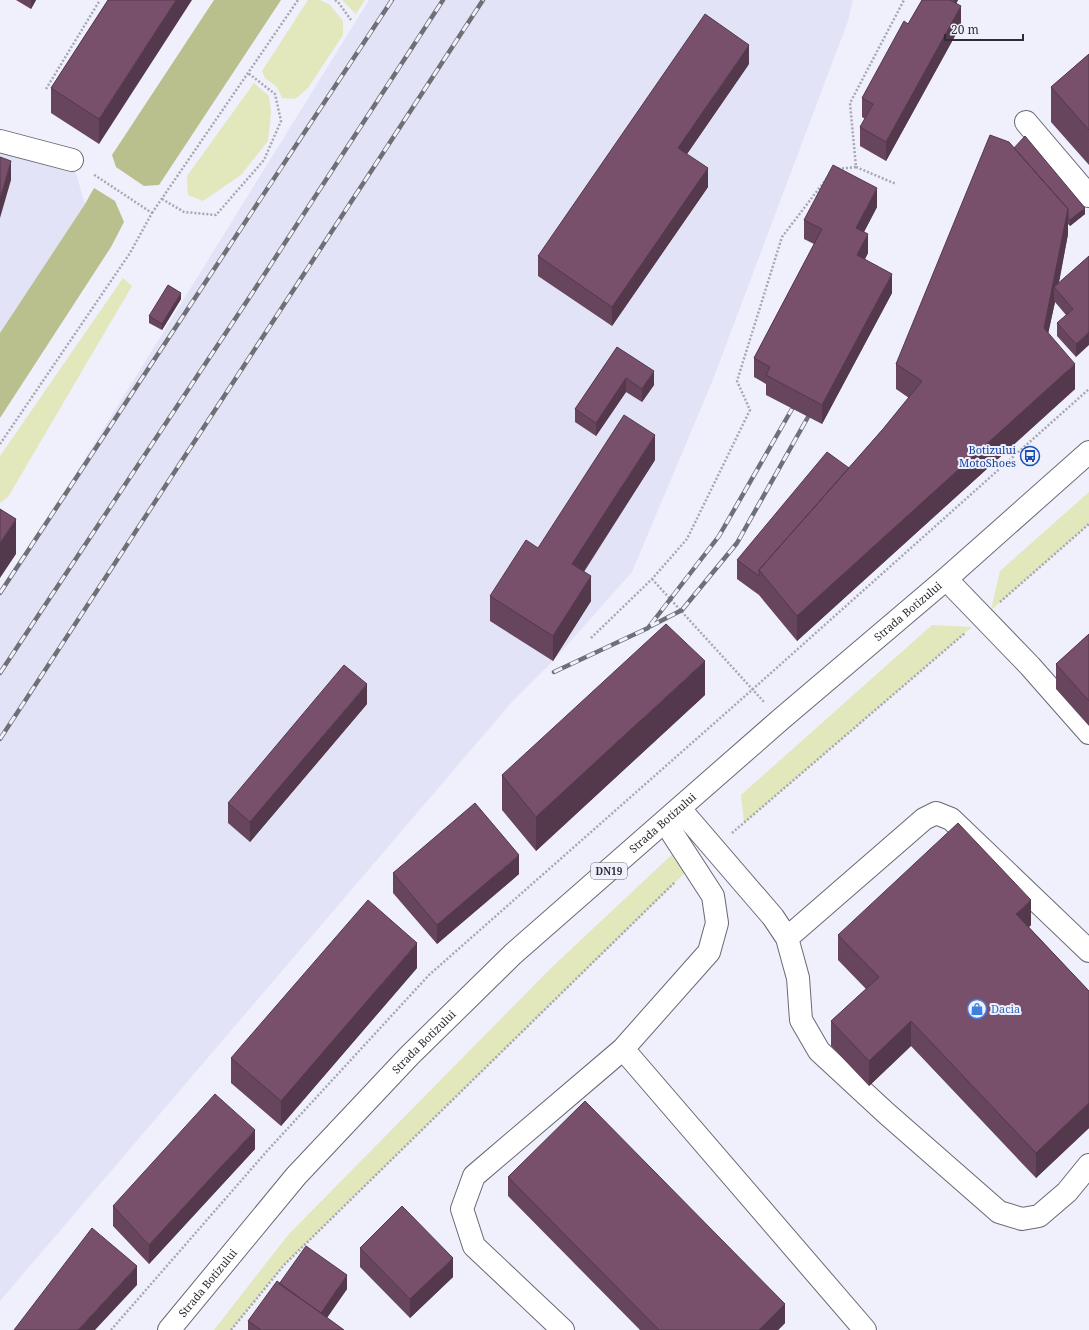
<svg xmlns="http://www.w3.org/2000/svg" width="1089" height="1330" font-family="'Noto Serif',serif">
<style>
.built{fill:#e3e3f7}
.green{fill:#e2e7bc}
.forest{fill:#babf8e}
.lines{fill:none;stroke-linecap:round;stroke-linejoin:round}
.minor-casing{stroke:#696974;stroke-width:24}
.major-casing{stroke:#696974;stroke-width:24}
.path{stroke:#a6a7b0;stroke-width:2.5;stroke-dasharray:2 2;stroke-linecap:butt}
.minor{stroke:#fff;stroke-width:22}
.major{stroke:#fff;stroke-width:22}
.rail-casing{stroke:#6f6f76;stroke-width:4.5}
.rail{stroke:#eff0fc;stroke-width:3;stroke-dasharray:9;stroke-linecap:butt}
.wall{fill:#67455d}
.shaded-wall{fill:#54384c}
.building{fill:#78506c;stroke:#54384c}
.labels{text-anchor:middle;stroke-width:4;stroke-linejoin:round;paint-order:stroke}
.shield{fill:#eff0fc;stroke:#68686f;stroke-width:1}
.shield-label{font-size:10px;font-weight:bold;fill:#2e2e32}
.transit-label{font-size:11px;fill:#164399;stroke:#eff0fc;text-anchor:end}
.street-label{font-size:11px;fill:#2e2e32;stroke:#eff0fc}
.shop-label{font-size:11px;fill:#366cbe;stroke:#eff0fc;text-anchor:start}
</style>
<rect width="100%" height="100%" fill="#eff0fc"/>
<path class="built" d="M369,0H853L848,21L712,382L632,572L553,661L511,703L0,1301V596Z
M0,141L72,160L85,204L0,333Z"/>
<path class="green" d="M308,0H320L330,5L343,21V35L308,88L295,99L282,98L277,87L265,78L262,71Z
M342,0H365L356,14Z
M254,83L269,96L271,113L268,141L241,175L203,201L188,195L187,176Z
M123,278L132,286L8,497L0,503V456Z
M1089,492V524L991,610L1000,571Z
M932,625L972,627L744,823L741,795Z
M680,847L692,866L284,1265L231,1330H214L288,1235L551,968Z"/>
<path class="forest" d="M214,0H281L159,185L144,186L116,167L112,155Z
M94,188L115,201L124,222L111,247L0,418V333L85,204Z"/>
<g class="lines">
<g class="minor-casing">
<path id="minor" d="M1026,122L1089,196
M0,141L72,160
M946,579L1030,666L1089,733
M680,809L773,917L787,938L798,978L801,1020L819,1051L886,1113L999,1212L1022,1219L1039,1216L1067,1192L1089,1165
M787,938L924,819L936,813L951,819L1089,951
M623,1049L865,1330
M563,1330L474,1246L462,1209L474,1176L623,1049L709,952L717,923L713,896L665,822"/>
</g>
<g class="major-casing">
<g id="major">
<path id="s1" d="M169,1330L296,1176L409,1056L513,954L780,720L946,579L1089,452"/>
</g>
</g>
<path class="path" d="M335,0L338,2L351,20
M46,89L100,0
M856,167L896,184
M838,169L856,167L850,103L904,0
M162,199L184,212L216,215L264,160L281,121L275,94L248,73
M152,213L298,0
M0,444L130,253L152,213L93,174
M652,579L764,702
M1000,602L1089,524
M591,638L652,579L687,539L750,410L737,381L782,237L827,178
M732,833L965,633
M111,1330L267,1151L429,975L753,689L1089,389
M231,1330L284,1265L675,882"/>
<use href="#minor" class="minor"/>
<use href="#major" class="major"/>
<g class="rail-casing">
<path id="rail" d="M0,593L392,0
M651,626L682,610L737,543L808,417
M554,672L648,628L719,536L792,409
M0,673L251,295L443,0
M0,739L483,0"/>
</g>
<use href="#rail" class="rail"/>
</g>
<path class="wall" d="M16,0H36L31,9Z
M108,0L99,144L51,113V88Z
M922,0H958L956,4L961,25L886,161L860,146V127L865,119L862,117V98L908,24Z
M1089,54V165L1051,122V87Z
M749,64L687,154L708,187L612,326L538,276V256Z
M1014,148L1085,214L1070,226L1068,224V234L1059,283L1089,256L1076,357L1057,336V323L1066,315L1055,302L1048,333L1075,389L797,641L759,595L737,579V560L849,468L883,429L909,398L896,389V364Z
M877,207L864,232L868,253L865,259L892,293L822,424L766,395V384L754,377V358L814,244L804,239V220Z
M181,299L162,330L149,323V316Z
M617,347L654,385L642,402L626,392L596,436L575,422V409Z
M655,460L584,572L591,601L553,661L490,621V596L538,548Z
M1089,634V726L1056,689V664Z
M705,695L536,851L502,810V775Z
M367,704L250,842L228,823V803Z
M393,873L519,874L437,944L393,893Z
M1031,925L1029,927L1089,991V1128L1036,1178L911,1046L869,1086L831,1046V1021L866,989L838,960V935Z
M417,968L281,1126L231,1083V1058Z
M255,1149L149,1264L113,1226V1206Z
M508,1177L785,1323L778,1330H640L508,1196Z
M360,1248L453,1277L410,1318L360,1267Z
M279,1284L347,1289L327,1318L344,1330H248V1321Z"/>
<path class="shaded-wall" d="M31,0H36L31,9Z
M176,0H192L99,144V119Z
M954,0H958L954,7Z
M961,6V25L886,161V142Z
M749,45V64L678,167V148Z
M11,161V180L0,218V199Z
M708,168V187L612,326V307Z
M877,188V207L856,247V228Z
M1085,208V214L1070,226V220Z
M1068,209V234L1057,291L1054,287V300L1055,302L1044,353V328Z
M868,234V253L857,274V255Z
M892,274V293L822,424V405Z
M181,293V299L162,330V324Z
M1089,332V345L1076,357V344Z
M1075,364V389L797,641V616Z
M654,371V385L642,402V389Z
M626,378V392L596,436V423Z
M655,435V460L572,589V564Z
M16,519V554L0,578V543Z
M591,576V601L553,661V636Z
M705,661V695L536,851V817Z
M367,684V704L250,842V822Z
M519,855V874L437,944V925Z
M1031,900V925L1016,939V914Z
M417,943V968L281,1126V1101Z
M911,1021V1046L869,1086V1061Z
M1089,1103V1128L1036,1178V1153Z
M255,1130V1149L149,1264V1245Z
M453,1258V1277L410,1318V1299Z
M137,1266V1285L95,1330H78Z
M347,1275V1289L318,1330V1317Z
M785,1304V1323L778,1330H759Z"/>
<path class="building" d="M108,0H176L99,119L51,88Z
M922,0H950L961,6L886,142L860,127L873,104L862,98L904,21L908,24Z
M705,14L749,45L678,148L708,168L612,307L538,256Z
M1089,54V130L1051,87Z
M990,135L1009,142L1068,209L1044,328L1075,364L797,616L759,570L883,429L922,381L896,364Z
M1025,136L1085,208L1070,220L1068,218V209L1014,148Z
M0,157L11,161L0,199Z
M833,165L877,188L856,228L868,234L857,255L892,274L822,405L766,375L770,367L754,358L822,229L804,220Z
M1089,256V332L1076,344L1057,323L1073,309L1054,287Z
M168,285L181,293L162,324L149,316Z
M617,347L654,371L642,389L626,378L596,423L575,409Z
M624,415L655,435L572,564L591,576L553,636L490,596L526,540L538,548Z
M827,452L849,468L759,570V576L737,560Z
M0,509L16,519L0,543Z
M666,624L705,661L536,817L502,775Z
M1089,634V701L1056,664Z
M344,665L367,684L250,822L228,803Z
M475,803L519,855L437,925L393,873Z
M958,823L1031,900L1016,914L1089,991V1103L1036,1153L911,1021L869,1061L831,1021L879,977L838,935Z
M368,900L417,943L281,1101L231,1058Z
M215,1094L255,1130L149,1245L113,1206Z
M585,1101L785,1304L759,1330H659L508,1177Z
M402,1206L453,1258L410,1299L360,1248Z
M92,1228L137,1266L78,1330H14Z
M306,1246L347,1275L321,1313L279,1284Z
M277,1281L344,1330H261L248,1321Z"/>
<defs>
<g id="bus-ring" transform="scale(1)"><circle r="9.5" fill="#eff0fc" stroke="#1a4fb4" stroke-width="1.5"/><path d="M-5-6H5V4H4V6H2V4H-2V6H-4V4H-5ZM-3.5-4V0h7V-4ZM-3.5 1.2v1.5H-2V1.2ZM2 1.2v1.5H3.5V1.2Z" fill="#1a4fb4"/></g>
<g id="shop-ring" transform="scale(1)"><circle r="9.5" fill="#eff0fc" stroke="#3f7fe0" stroke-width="1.5"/><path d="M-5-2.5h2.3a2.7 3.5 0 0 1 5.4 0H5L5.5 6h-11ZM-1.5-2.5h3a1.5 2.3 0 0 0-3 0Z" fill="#3f7fe0"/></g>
</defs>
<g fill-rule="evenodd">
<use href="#bus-ring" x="1030" y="456"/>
<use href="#shop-ring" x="977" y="1009"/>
</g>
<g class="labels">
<rect class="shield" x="591" y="863" width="36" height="16" rx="3"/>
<g class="shield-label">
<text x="609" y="875">DN19</text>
</g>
<g class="transit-label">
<text x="1016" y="454">Botizului<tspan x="1016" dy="13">MotoShoes</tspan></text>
</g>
<g class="street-label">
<text dy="4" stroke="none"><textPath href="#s1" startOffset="1033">Strada Botizului</textPath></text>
<text dy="4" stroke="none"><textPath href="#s1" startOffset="709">Strada Botizului</textPath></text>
<text dy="4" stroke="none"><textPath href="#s1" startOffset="385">Strada Botizului</textPath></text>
<text dy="4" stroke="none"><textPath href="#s1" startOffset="61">Strada Botizului</textPath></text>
</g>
<g class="shop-label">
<text x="991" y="1013">Dacia</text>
</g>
</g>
<path d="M945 34v6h78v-6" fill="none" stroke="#2e2e32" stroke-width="2"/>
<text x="951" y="34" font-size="12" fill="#2e2e32" stroke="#eff0fc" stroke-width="3" paint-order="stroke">20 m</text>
</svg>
